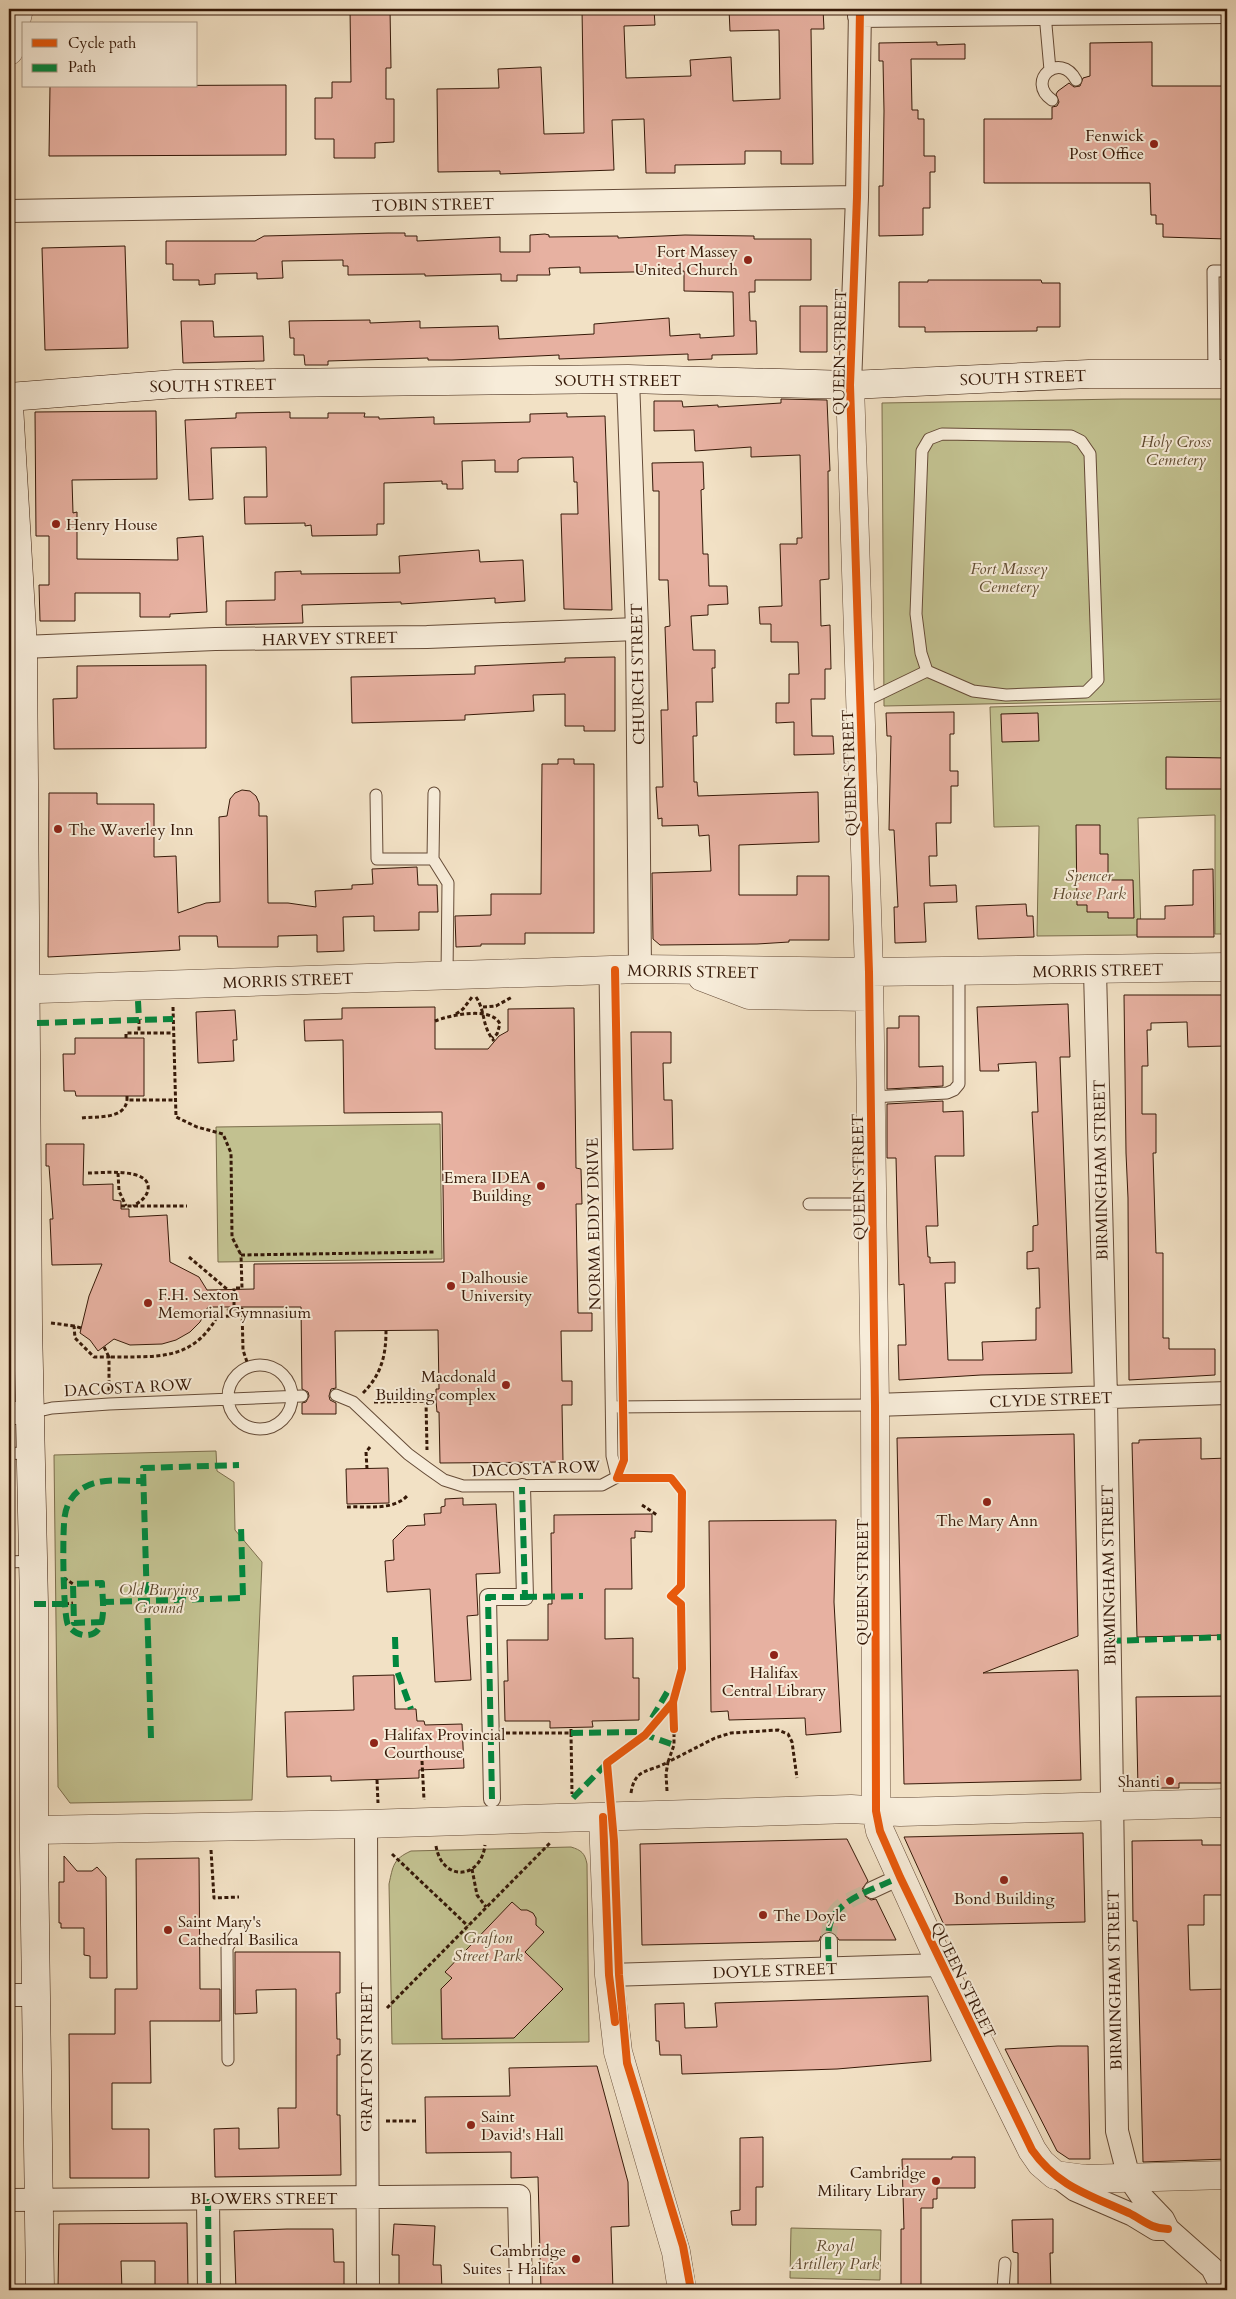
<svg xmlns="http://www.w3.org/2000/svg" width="1236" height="2299" font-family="Cardo,serif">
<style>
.green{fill:#c2c190;stroke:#7c6d4c}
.building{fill:#e7b1a1;stroke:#361908}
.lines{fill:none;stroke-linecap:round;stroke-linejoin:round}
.pedestrian-tunnel{stroke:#ccb99f;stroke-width:16;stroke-dasharray:16 8;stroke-linecap:butt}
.service-casing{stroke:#654b37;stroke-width:13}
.pedestrian-casing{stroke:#654b37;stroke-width:18}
.minor-casing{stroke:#654b37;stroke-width:24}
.tertiary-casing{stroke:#654b37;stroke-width:29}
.secondary-casing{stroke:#361908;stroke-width:29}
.path{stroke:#361908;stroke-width:3;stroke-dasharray:4 2.5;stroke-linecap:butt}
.service{stroke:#f7ecd9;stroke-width:11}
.pedestrian{stroke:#f7ecd9;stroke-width:16}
.minor{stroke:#f7ecd9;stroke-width:22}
.tertiary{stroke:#f7ecd9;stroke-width:28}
.secondary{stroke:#f7ecd9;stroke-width:28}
.quiet{stroke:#00873e;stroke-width:6;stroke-dasharray:12 6;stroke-linecap:butt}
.cycleway-casing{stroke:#f7ecd9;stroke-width:11}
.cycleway{stroke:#e8590c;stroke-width:8}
.poi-dot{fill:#8f2418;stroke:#f7ecd9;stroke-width:2}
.labels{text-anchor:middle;stroke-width:4;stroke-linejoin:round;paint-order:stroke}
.poi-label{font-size:16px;fill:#361908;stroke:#f7ecd9;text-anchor:start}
.street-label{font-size:16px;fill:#361908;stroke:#f7ecd9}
.park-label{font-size:16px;font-style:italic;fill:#604b31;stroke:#f7ecd9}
</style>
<rect width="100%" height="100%" fill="#f2e1c5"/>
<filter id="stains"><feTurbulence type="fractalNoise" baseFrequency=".004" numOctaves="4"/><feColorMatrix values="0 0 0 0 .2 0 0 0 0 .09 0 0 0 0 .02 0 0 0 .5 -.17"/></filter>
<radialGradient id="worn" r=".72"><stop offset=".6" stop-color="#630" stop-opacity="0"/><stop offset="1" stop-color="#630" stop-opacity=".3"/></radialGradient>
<path class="green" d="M1122,399H1227V699L884,706L882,403Z
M1227,701V934H1215V815L1138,818L1141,935L1037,936L1039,826L994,827L990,707Z
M440,1124L442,1259L218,1262L216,1127Z
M216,1451L217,1471L234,1482L235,1530L262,1562L252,1800L70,1803L58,1787L54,1455Z
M571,1847C581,1850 585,1853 587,1864L589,2042L392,2044L389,1884C393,1866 393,1859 411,1851Z
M791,2228L881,2230L880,2280L790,2278Z"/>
<path class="building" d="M350,9H390L391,68H386V99H394V142L375,143V158H334V139H315V98H332V82H351Z
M582,9H654L655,25L624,26L626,78L691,76L690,60L731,57L733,101L780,99L779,30L730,31L729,9H823L824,29H811L813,164H781V151H745V164L675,165V173H646L644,119L612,120L614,170L500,174V171L438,172L437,89L499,88L498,69L541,67L544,134L584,133Z
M937,42V45L965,44V59H911L912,110H918V119H924V156H935V172H930V208H923V235L879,236V186H883L884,111L883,61H879V43Z
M1152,42V86H1227V239L1163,237V224H1156V215H1151L1150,183H984V119H1052V107L1057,106L1059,102L1056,94L1058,91L1069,83L1074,87L1080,86L1083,78L1090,76V43Z
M286,85V155L49,156L50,86Z
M388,233H405V236H417V241L500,237V252H530V235L545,234L549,235V237L618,236V238L685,235L754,236V239H811V280H755V292H749L750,321H756L757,354L712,355V359L688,360V354L559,359V355L452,360H428V358L328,361V365H305L304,355H294V338H290L289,321L370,320V323L420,321V328L498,326L499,339L594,334V324L669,318L670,336L700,334V338L734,336L733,292L684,291V271L580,273V267L549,268L550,275H517V281H501V274L425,276V274L348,275V266H343V260L282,261L283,278L257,279V273L215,274V284L199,285V280H173V264H166V241H255L264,236Z
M125,246L128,348L45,350L42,248Z
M928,280H1041L1042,283H1060V327H1037V331L925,332V327H899V282H928Z
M800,306H827V352H800Z
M181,321H213L214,337L263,336L264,361L183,363Z
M781,399L827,400L830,471H828L829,579L820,580L821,626L830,625L831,669H825V699H811L812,736H833L834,754L794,755V722L776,723V703H789V674H799L798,642H771V624H760L759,607L782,606L780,544H797V538H802L800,455L751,457V447L695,451L694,430L654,431V401H682L683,407L718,405V407L781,403Z
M156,411L157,479L72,480L73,513L77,512V559L178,560L177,538L203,536L207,612L170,614V617H140V593H75V621H40L39,585H49V536H36L35,412Z
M290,412V418H328V413H365L364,417H379V419L434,417V424L530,422V414L567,413V417L605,416L612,610L564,609L561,514H578L577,482H574L573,457L522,458L518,460V472H495V460L462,461L463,489H447V484H442V481L384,483V524H377V535L312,536L311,525L305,526V523L245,524L244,497H267L266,447L211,448L213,499L189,500L185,420L236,418V413Z
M703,462L704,489L701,490L703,554H708L709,586H727L728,604L708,605V615L691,616L693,650H715V668H712L713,702H696L697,736H693L694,782H697L698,796L818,792L819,842L739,845V895H797V876H829V940H789V942L757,944L660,945L653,939L652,873L711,871L709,835L699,836L698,825L662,826V818L658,819L656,787H663L661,710H668L665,627L670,626L668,580H659V491H653L652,463Z
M479,550L480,562L523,560L525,601L495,603V598L401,604V602L302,605L303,623L226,625V601L275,600V572L301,571V574L400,573L399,556Z
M615,657V731H584V726H565V694L533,695L534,711L465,715V720L352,723L351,677L475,674V666L565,662V658Z
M206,665V748L54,749L53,699L77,698V666Z
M954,712V734H950V771H958V786H951V823H936L937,856H929L930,886L956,885L957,902L924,903L926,942L895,943L894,907H898L894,830H889L891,736H887L886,713Z
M1038,713L1039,741L1002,742L1001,714Z
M1166,757L1227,758V789H1166Z
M558,759H574V764H594V933H525V944H481V946L456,947L455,916L491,915V894H541L542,764H558Z
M242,790L250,791L256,796L259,803V816H267L268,903H288L316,907L315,891L352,889V885L373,884L372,869L417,867L418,885H437L438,912H419V930L374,931V916L343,917L344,951L317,952V935L278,936V947H218L217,936H179L180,950L48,957L49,793H97V804H154V857L176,856L178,913L206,903L220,902L219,817L227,816L230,799L235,793Z
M1076,825H1100V854H1108V880H1133L1134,918H1108V912H1087V905H1077Z
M1213,869L1214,937H1137V919H1165V906L1193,905V870Z
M1026,904L1027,916H1033L1034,937L978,939L976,906Z
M1124,995H1227L1225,1046L1188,1047L1187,1022L1151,1023V1030H1147L1148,1066H1142V1114H1156V1153H1153L1156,1253H1163V1338H1169V1349H1215V1375L1129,1380L1128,1198L1126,1153Z
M1068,1004L1070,1057H1060L1072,1373L981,1375L899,1380L898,1345H906L904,1284L899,1285L896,1158H887V1104L943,1101V1112L963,1111L964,1156H935L938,1226H926L928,1257H930V1263L955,1262V1283H945L948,1360H983L982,1342L1036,1340V1308H1040L1039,1268L1027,1269V1252L1033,1251V1226L1038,1225L1032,1112H1038L1036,1062L998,1064L999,1071H980L977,1007Z
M435,1007V1049H488L499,1036L508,1031V1009L574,1008L576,1168L581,1169L582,1204H576L578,1313H592V1331H561L562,1381H572V1405H562L563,1462L440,1463L439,1412H437L436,1401V1389H439L438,1330L335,1331L336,1388L331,1389L329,1396L330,1400L336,1403V1414H302V1403L306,1402L309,1396L308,1392L302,1389L301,1307H208L200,1322L190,1332L176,1340L162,1344L130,1345L114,1339L98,1351L90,1340L80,1333L89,1296L102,1264L52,1265L50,1219H53L49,1166H46V1144H84L83,1185L113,1184V1200L121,1201V1209H129V1217L167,1215L170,1262L199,1277L207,1290L254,1289V1264L444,1262L442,1112L344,1113L343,1040L305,1041L304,1020L342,1019V1008Z
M235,1010L237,1040H233L234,1061L198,1063L196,1012Z
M899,1016H919V1067L943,1066V1086L887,1089V1028H899Z
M631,1032H671V1063H663L664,1100H672L673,1149L633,1150Z
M75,1038H144V1096H76L75,1091H64L63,1054H75Z
M1074,1434L1078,1636L983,1673L1078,1670L1081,1780L904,1784L897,1438Z
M1201,1438V1459L1227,1458V1635L1137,1637L1132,1443H1139V1440Z
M388,1468L389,1503L347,1504L346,1469Z
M463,1498V1505L496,1504L500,1573L476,1574L478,1615L467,1616L471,1680L435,1682L430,1589L387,1592L385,1561L394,1560L393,1540L407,1526L425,1525L424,1514L441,1513V1507L445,1506V1499Z
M652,1514V1532L635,1531V1538H631L632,1589H605V1639L633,1638V1678H639V1720L592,1721L593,1727L550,1728V1721H505L504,1681H508L507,1640H548V1604H552L551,1533H554V1515Z
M836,1520L834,1602L841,1732L806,1735L805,1718L729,1720L728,1711L711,1712L709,1521Z
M394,1675L395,1709H416L417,1721H424L425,1725L462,1724L464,1768L419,1770V1778L331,1781V1776L287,1777L285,1712L354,1710L353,1676Z
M1227,1696V1783H1179V1788H1138L1136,1697Z
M1083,1833L1085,1922L944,1925L904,1837Z
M847,1839L868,1881L862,1889L863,1895L871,1900L876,1899L896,1940H839L834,1933L829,1931L821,1936L819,1941L642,1945L640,1844Z
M1202,1840V1845H1227V1895H1204V1925H1188L1190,1990L1227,1989V2159L1143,2162L1137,1921H1133L1132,1841Z
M64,1856L77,1871H92L97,1867L106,1877L107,1978H90V1956L84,1955V1928H61V1923H59V1882H64Z
M199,1858L200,1989H220V2021H150L151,2083H112V2129H149V2178H70L69,2034H115V1989H137L136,1859Z
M512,1902L521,1910H527L533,1913L536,1918V1925L544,1932L525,1952L563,1989L514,2038L442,2039L441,1989L452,1978L445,1972Z
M235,1952H340V1993H336L337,2039H340V2055H337V2115H340L341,2175L215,2177L214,2129L239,2128V2149L279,2148L278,2108H296V1989L256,1990L257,2013L235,2014Z
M928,1996L931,2061L837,2069L682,2074L681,2055H660L659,2041H656L655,2004L684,2003L685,2028L717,2027L715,2003Z
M1058,2046H1088L1090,2159H1069L1057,2151L1005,2049Z
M597,2066L628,2182L629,2226L611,2227L613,2290H541L538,2177L511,2178V2152L426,2153L425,2097L510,2096L509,2068Z
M763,2137V2187H756V2225H732L731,2211L740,2210V2138Z
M952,2157H975V2188H937V2199H933V2208H921V2285H917V2290H901V2229H904L902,2159H952Z
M1053,2219V2253H1050L1051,2290H1018V2253L1013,2252L1012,2220Z
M187,2223L188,2290H155V2261H121L122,2290H58L59,2224Z
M394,2224L435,2226L433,2265H441L442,2290H399V2255H392Z
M287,2229H333L334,2262H344V2290H236L234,2231Z"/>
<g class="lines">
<path class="pedestrian-tunnel" d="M829,1941C828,1907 845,1902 872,1890"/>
<g class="service-casing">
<path id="service" d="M1045,14L1050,70
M1052,100C1025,81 1060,50 1076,80
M1214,374L1213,271H1227
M861,703L927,671L973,691L1006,695L1086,692L1098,680L1090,454L1081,441L1071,436L942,434L929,439L922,451L916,614L921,653L927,671
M376,795L377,859H433L448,883L447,975
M433,859L434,793
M871,1097L947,1093L954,1090L959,1084V972
M809,1204H872
M228 1397a32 32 0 1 1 64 0a32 32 0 1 1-64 0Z
M336,1395L353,1402L408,1454L427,1468L444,1480L463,1486L602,1485L617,1477L612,1456L605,970
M612,1407L875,1405
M30,1413L52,1408L109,1404L302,1396
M9,1453L30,1454
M9,1562L33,1561
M228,2060L227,1948L239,1929
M1003,2290L1005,2263"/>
</g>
<g class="pedestrian-casing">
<path id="pedestrian" d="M492,1799L488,1597H525L522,1487
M872,1890L900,1877
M829,1941V1967"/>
</g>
<g class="minor-casing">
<path id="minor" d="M859,16L1227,12
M9,211L857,197
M628,379L637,629L640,969
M850,385L857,197L860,9
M23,647L215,639L427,637L637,629
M1095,971L1106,1398L1117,2131L1129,2178L1142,2197L1163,2219L1168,2229L1212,2268L1223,2290
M875,1405L1227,1393
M9,1413H30
M366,1824L368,2290
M609,1975L941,1965
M9,1995H36
M1055,2175L1075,2190L1133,2215L1156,2229H1168
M208,2199L209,2290
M9,2200L519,2196L521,2290"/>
</g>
<g class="tertiary-casing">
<path id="tertiary" d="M9,51L19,9
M850,385L869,972L875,1405L876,1788V1811L880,1831L941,1965L1032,2150L1041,2163L1055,2175L1085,2179L1227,2175
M702,977L749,995L869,997
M9,990L640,969L869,972L1227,967
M603,1817L609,1975L618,2052L676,2252L682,2290
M35,1830L366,1824L851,1809L900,1812L1227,1803"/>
</g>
<g class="secondary-casing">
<path id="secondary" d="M9,397L175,384L628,379L850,385L1089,374H1227
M9,405L23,647L28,1324L34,1604V1851L40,2290"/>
</g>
<path class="path" d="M476,997C486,1012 481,1025 494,1041
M173,1007L176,1117L197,1127L223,1134L231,1153L232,1237L241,1255
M483,1007L496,1006L512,997
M456,1014L463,1009L472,997
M139,1020V1033
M435,1021C450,1015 492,1006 500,1024L497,1034L492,1038
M126,1038V1033H173
M127,1096V1100H175
M82,1118C96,1116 125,1120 127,1100
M88,1173C102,1173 152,1167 148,1190C146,1198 140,1202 133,1206
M118,1173L119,1191L126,1206
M121,1206H187
M189,1257L228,1290
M207,1299H234
M229,1316H243
M51,1323L74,1326
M81,1328L74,1326L75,1338L94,1357H109V1391
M104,1347L109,1357C154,1356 191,1363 217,1317L229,1316L228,1307
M249,1368L243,1350L242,1309H234V1288H242L241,1255L435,1252
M363,1393C381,1375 386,1356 386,1331
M426,1401L427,1450
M374,1402L436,1401
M367,1469L366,1452L370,1447
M642,1505L657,1515
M347,1507C367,1506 394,1511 408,1495
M64,1578L73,1584
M65,1604L73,1603
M506,1733H571L572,1794
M571,1733V1728
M422,1761L424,1800
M377,1780L378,1803
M667,1791L666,1774L668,1762L715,1738L731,1733L778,1730L788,1734L792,1742L797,1778
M631,1793C635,1767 649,1773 668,1762L674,1745V1729
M436,1846C442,1882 481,1880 485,1845
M211,1850L214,1898L239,1897
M392,1854L468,1926
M472,1869L477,1895L486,1907
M387,2008L550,1843
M386,2121H418"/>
<use href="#service" class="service"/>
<use href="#pedestrian" class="pedestrian"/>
<use href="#minor" class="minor"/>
<use href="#tertiary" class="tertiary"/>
<use href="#secondary" class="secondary"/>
<path class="quiet" d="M138,1001L139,1020
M37,1023L173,1019
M525,1597L583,1596
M102,1602L243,1598L241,1526
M34,1604H65
M103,1622L74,1623L73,1584L102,1583C102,1600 110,1638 83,1635C77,1634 71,1630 68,1625C63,1615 62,1528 65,1515C66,1506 72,1495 80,1490C97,1477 123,1481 143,1481
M395,1637L396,1668L411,1709
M1109,1641L1227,1637
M652,1718L669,1689
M571,1733L637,1732L674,1745
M151,1738L143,1468L239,1465
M573,1798L608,1762
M492,1799L488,1597H525L522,1487
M829,1967C829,1955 827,1941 829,1929C833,1899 876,1889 900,1877
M208,2199L209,2290"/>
<g class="cycleway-casing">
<path id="cycleway" d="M860,9L857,197L850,385L869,972L875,1405L876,1811L880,1831L900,1877L1032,2150C1058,2187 1090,2195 1129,2213C1143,2220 1151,2229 1168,2229
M615,970L624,1460L617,1478H671L682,1492L681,1586L671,1596L681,1604L682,1669L673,1702L674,1729
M673,1702L645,1735L607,1763L614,1841L619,1975L627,2063L683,2246L691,2290
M603,1817L609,1975L615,2022"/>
</g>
<use href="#cycleway" class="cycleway"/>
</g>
<g class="poi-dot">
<circle cx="1154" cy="144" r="5"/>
<circle cx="748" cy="260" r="5"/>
<circle cx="56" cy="524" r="5"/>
<circle cx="58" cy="829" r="5"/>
<circle cx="541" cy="1186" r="5"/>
<circle cx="451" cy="1286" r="5"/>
<circle cx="148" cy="1303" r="5"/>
<circle cx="506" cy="1385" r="5"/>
<circle cx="987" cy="1502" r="5"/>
<circle cx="774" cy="1655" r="5"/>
<circle cx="374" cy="1743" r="5"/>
<circle cx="1170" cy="1781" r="5"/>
<circle cx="1004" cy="1880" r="5"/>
<circle cx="763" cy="1915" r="5"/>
<circle cx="168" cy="1930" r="5"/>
<circle cx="471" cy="2125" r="5"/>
<circle cx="936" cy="2181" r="5"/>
<circle cx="576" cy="2259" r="5"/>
</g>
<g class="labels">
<g class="poi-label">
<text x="1144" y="141" text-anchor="end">Fenwick<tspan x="1144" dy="18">Post Office</tspan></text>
<text x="738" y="257" text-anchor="end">Fort Massey<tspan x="738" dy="18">United Church</tspan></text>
<text x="66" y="530">Henry House</text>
<text x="68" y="835">The Waverley Inn</text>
<text x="531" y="1183" text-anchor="end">Emera IDEA<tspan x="531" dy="18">Building</tspan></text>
<text x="461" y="1283">Dalhousie<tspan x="461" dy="18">University</tspan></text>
<text x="158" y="1300">F.H. Sexton<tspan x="158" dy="18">Memorial Gymnasium</tspan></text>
<text x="496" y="1382" text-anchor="end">Macdonald<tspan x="496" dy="18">Building complex</tspan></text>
<text x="987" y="1526" text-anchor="middle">The Mary Ann</text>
<text x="774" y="1678" text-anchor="middle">Halifax<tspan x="774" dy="18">Central Library</tspan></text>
<text x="384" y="1740">Halifax Provincial<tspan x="384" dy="18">Courthouse</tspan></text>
<text x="1160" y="1787" text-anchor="end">Shanti</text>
<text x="1004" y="1904" text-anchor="middle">Bond Building</text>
<text x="773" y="1921">The Doyle</text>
<text x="178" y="1927">Saint Mary's<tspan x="178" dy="18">Cathedral Basilica</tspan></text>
<text x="481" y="2122">Saint<tspan x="481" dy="18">David's Hall</tspan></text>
<text x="926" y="2178" text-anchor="end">Cambridge<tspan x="926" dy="18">Military Library</tspan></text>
<text x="566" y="2256" text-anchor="end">Cambridge<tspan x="566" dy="18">Suites - Halifax</tspan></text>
</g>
<g class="street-label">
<text transform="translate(433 204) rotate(-1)" y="6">TOBIN STREET</text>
<text transform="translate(839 352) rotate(-89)" y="6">QUEEN STREET</text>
<text transform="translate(1023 377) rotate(-2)" y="6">SOUTH STREET</text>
<text x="618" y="386">SOUTH STREET</text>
<text transform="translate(213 385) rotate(-1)" y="6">SOUTH STREET</text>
<text transform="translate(330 638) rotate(-1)" y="6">HARVEY STREET</text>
<text transform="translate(637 674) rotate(-91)" y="6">CHURCH STREET</text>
<text transform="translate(849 773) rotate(-92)" y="6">QUEEN STREET</text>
<text transform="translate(1098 970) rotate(-1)" y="6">MORRIS STREET</text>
<text transform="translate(693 971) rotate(1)" y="6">MORRIS STREET</text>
<text transform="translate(288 980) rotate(-2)" y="6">MORRIS STREET</text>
<text transform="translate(1100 1170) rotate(-91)" y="6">BIRMINGHAM STREET</text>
<text transform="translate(858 1177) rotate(-91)" y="6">QUEEN STREET</text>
<text transform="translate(593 1224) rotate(-91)" y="6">NORMA EDDY DRIVE</text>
<text transform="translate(128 1387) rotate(-3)" y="6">DACOSTA ROW</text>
<text transform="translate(1051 1399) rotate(-2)" y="6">CLYDE STREET</text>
<text transform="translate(536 1468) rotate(-2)" y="6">DACOSTA ROW</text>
<text transform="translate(1108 1575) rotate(-91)" y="6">BIRMINGHAM STREET</text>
<text transform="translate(862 1582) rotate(-90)" y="6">QUEEN STREET</text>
<text transform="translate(775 1970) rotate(-2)" y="6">DOYLE STREET</text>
<text transform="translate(964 1980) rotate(64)" y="6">QUEEN STREET</text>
<text transform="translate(1114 1980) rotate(-91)" y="6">BIRMINGHAM STREET</text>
<text transform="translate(366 2057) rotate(-90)" y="6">GRAFTON STREET</text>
<text x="264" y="2204">BLOWERS STREET</text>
</g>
<g class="park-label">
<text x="1176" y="447">Holy Cross<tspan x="1176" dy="18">Cemetery</tspan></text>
<text x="1009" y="574">Fort Massey<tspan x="1009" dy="18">Cemetery</tspan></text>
<text x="1089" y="881">Spencer<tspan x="1089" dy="18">House Park</tspan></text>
<text x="159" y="1595">Old Burying<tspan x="159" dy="18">Ground</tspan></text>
<text x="488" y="1943">Grafton<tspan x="488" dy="18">Street Park</tspan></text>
<text x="835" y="2251">Royal<tspan x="835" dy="18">Artillery Park</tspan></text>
</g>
</g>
<rect width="1236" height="2299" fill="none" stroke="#f2e1c5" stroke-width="30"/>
<rect x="10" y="10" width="1216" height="2279" fill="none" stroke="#361908" stroke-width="2.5"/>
<rect x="15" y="15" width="1206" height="2269" fill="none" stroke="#361908"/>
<rect x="22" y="22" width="175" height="65" fill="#f7ecd9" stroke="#aa9885"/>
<rect x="32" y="39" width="25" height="8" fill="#e8590c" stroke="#aa9885"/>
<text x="68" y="48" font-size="15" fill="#361908">Cycle path</text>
<rect x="32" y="64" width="25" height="8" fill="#00873e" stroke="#aa9885"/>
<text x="68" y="72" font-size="15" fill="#361908">Path</text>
<rect width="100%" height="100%" filter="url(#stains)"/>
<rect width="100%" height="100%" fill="url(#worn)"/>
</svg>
